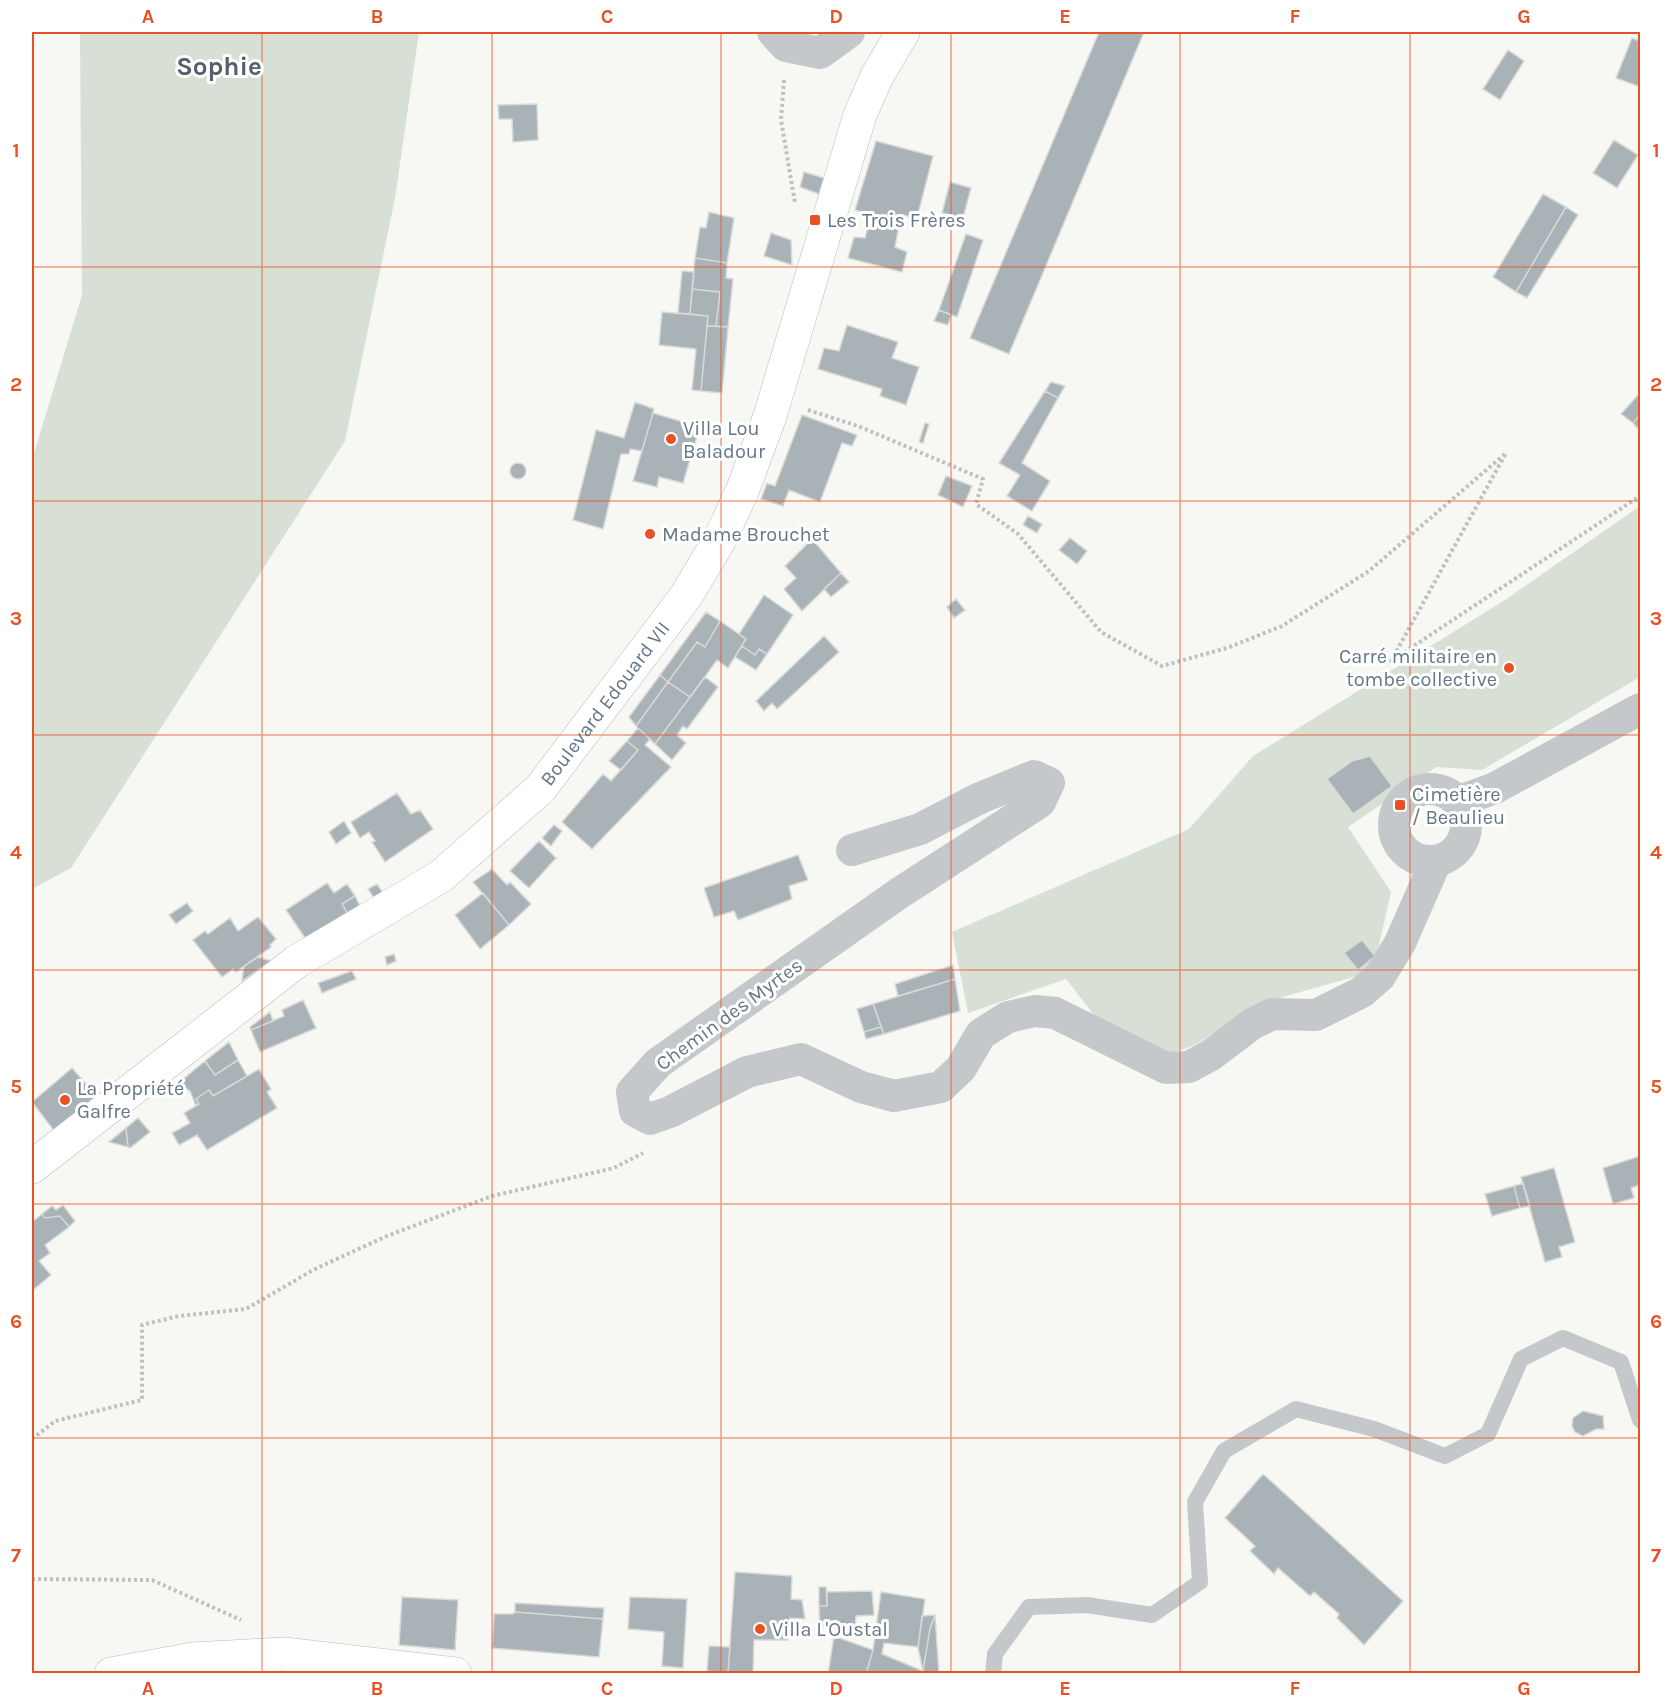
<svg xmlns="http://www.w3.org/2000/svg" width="1672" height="1705" font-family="Karla,sans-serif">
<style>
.green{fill:#d8dfd5}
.building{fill:#a9b2b7;stroke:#d9d9d6;stroke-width:1.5}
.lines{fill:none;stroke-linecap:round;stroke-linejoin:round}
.secondary-casing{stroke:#b6bcc0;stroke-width:34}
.path{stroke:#bec0c2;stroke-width:4;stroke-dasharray:3 3;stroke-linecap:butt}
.lane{stroke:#c4c8cb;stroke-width:16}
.street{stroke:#c4c8cb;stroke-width:32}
.secondary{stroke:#fff;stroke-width:33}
.grid{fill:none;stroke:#e75123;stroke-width:1.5;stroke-opacity:0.55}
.poi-dot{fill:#e75123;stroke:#fff;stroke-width:2}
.labels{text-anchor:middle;stroke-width:6;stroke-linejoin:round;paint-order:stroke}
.poi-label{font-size:20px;fill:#657786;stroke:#fff;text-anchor:start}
.street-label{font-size:20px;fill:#657786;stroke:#fff}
.district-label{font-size:26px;font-weight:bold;fill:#53606b;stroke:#fff}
.neatline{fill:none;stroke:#e75123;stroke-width:2}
.grid-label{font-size:20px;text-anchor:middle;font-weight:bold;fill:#e75123}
</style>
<rect width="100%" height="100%" fill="#f7f7f4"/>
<path class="green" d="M80,32H419L395,198L345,441L71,868L32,889V460L82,295Z
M1640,506V677L1482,770L1436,767L1348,827L1391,892L1376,958L1361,975L1257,1004L1197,1044L1171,1054L1094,1015L1066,979L968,1013L952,932L1189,829L1253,756L1505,600Z"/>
<path class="building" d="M1099,32H1144L1009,354L970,338Z
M1632,38L1640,41V87L1616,78Z
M1508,50L1524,61L1500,100L1483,89Z
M537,104L538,140L513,142L512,119H499L498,105Z
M1614,140L1638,155L1617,188L1593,173Z
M876,141L933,156L917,218L901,215L895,247L907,252L902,272L848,258L854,237L865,238L871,215L855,210Z
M804,172L824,178L819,194L800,187Z
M950,182L971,188L963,218L942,213Z
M1543,194L1566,207L1516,292L1493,277Z
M1566,207L1578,215L1527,298L1516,292Z
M709,212L734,218L727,263L695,258L700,227L706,228Z
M771,233L791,240L792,265L764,256Z
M966,234L983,240L957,317L939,310Z
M695,258L727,263L726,278L733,279L728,327L716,326L720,292L692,289Z
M682,271L694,272L690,314L678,313Z
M692,289L720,292L716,326H707L708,316L690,314Z
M939,310L951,315L948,325L934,321Z
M662,312L708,316L701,391L692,390L696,349L659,345Z
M847,325L898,342L892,358L919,367L906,405L880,396L882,389L818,369L824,348L839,351Z
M707,326L728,327L722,393L701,391Z
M1051,382L1065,386L1058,398L1045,391Z
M1045,391L1058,398L1022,463L1050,481L1032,511L1007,496L1020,475L999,463Z
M1638,395L1640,397V415L1633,423L1621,414Z
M635,402L654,409L642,451L630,449L629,454H621L603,529L573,520L596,430L624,438Z
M653,413L700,427L683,483L659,477L657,487L633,481Z
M802,415L857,435L852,446L842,443L820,502L789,490L783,506L761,499L767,483L775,486Z
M1640,415V431L1633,423Z
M925,423L929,424L923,443L919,442Z
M510 471a8 8 0 1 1 16 0a8 8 0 1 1-16 0Z
M946,476L972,486L963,507L938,495Z
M1028,516L1042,524L1037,533L1023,525Z
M1070,538L1087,551L1077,564L1059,550Z
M812,539L841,573L802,611L784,589L796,578L785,566Z
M841,573L849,582L831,597L824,589Z
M764,595L793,615L767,654L759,649L755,655L742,646L746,639L739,634Z
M956,599L965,610L954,618L947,607Z
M706,612L720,621L705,647L697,642L668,682L660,675Z
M720,621L746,639L728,668L717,660L690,697L668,682L697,642L705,647Z
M824,636L839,652L777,709L772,703L764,711L756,701Z
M742,646L755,655L759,649L767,654L756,670L735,657Z
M660,675L668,682L636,726L629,717Z
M705,677L718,687L687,729L683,726L677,735L686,743L672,760L655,744Z
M668,682L690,697L655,744L636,726Z
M638,728L650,739L645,745L671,767L592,849L562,822L603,774L611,781L638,750L627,741Z
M627,741L638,750L621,770L609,761Z
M1370,756L1392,786L1353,814L1327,779L1352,761Z
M397,793L411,814L420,810L433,829L385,862L372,842L375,841L369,832L360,838L351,822Z
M344,821L351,833L336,844L329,832Z
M554,825L562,831L551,846L542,838Z
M539,841L556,858L529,888L510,871Z
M798,855L808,880L789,886L792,899L738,920L734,911L714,917L704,888Z
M492,869L507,885L510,882L531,904L509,925L473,882Z
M327,883L334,893L347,884L355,896L342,904L348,914L305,938L286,910Z
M377,884L383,893L374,898L368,889Z
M483,893L509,925L480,949L455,915Z
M355,896L360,906L348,914L342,904Z
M187,903L193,911L176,924L169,915Z
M258,917L276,939L270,945L271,947L236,972L233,969L222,977L193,940L205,931L208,934L230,918L238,931Z
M1362,940L1375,956L1358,970L1344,953Z
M394,954L396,961L387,965L385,957Z
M258,957L271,961L242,981L244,966Z
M953,965L955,979L898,996L895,984Z
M352,971L356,979L322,993L318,983Z
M955,979L960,1011L884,1034L873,1004Z
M303,1000L316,1028L260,1052L251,1030L284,1016L282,1010Z
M873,1004L881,1027L864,1032L857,1009Z
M270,1012L273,1021L251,1030L250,1027Z
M881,1027L884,1034L866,1039L864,1032Z
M229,1042L238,1060L215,1075L205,1061Z
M238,1060L247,1076L213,1096L209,1090L196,1099L199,1104L196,1106L190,1091L177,1084L205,1061L215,1075Z
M72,1068L98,1098L55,1132L32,1102Z
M259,1069L271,1089L267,1092L277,1108L207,1150L197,1135L179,1145L172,1133L190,1123L184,1113L199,1104L196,1099L209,1090L213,1096Z
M138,1118L150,1132L130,1148L128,1147L126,1128Z
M126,1128L128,1147L109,1142Z
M1640,1156V1185L1631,1188L1634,1198L1613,1204L1603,1168Z
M1554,1168L1575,1242L1559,1247L1562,1257L1545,1262L1521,1177Z
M1523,1183L1530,1206L1520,1208L1514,1186Z
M1514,1186L1520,1208L1492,1216L1485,1194Z
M63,1205L75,1221L69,1227L60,1216L45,1218L42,1214L52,1206L56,1210Z
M42,1214L45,1218L60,1216L69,1227L45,1245L50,1253L39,1261L51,1275L32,1291V1222Z
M1583,1411L1603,1416L1604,1429H1596L1583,1436L1575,1432L1572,1426L1573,1418Z
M1263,1474L1403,1601L1364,1645L1337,1618L1339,1614L1314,1592L1310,1596L1278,1568L1274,1574L1250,1551L1255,1546L1225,1518Z
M735,1572L792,1576L791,1599L802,1600L805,1619L790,1618L788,1640H754L753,1674H728Z
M819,1587H826L827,1606H819Z
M872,1591L874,1615L856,1616L855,1627L820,1628L819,1606H827V1592Z
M881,1592L925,1599L918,1647L884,1643L882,1654L923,1671V1674H866L873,1650Z
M402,1597L458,1600L455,1650L399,1645Z
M630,1597L687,1599L683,1668L662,1666L664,1632L628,1629Z
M515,1603L604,1608L603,1619L515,1612Z
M515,1612L603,1619L599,1657L492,1648L494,1614H513Z
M935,1615L930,1629L923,1671L918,1648L922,1616Z
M935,1615L939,1674H928L923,1671L930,1629Z
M834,1636L873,1650L866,1674H828Z
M709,1646L730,1647L728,1674L707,1671Z"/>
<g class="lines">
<g class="secondary-casing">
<g id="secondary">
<path id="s1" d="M32,1167L296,962L441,876L540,789L686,596L720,539L743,489L770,416L860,115L877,76L903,32"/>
<path d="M111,1674L193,1659L284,1654L455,1674"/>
</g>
</g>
<path class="path" d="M784,80L781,120L795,203
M808,410L858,426L983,479L976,504L1018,534L1101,632L1162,666L1227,648L1282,626L1369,571L1506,453L1391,661L1640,496
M32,1439L55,1421L142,1400V1325L179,1316L246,1309L313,1270L387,1236L492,1196L614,1168L643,1153
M32,1579L152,1580L241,1620"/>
<path class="lane" d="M993,1674L995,1654L1029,1607L1087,1605L1152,1615L1200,1582L1195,1502L1224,1451L1296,1409L1374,1429L1445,1456L1488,1434L1521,1359L1563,1338L1621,1362L1640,1420"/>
<path class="street" d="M773,32L786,46L820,53L849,32
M1394 825a36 36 0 1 1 72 0a36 36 0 1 1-72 0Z
M1457,802L1495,788L1640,709
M852,850L920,829L980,798L1034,776L1049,783L1040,802L898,894L658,1063L632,1092L635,1111L650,1119L670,1112L747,1072L801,1059L861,1087L894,1096L941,1087L961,1068L981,1034L1008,1017L1035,1011L1055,1013L1166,1068L1189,1067L1211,1055L1252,1024L1272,1014L1316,1015L1362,992L1380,976L1400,943L1436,861"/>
<use href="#secondary" class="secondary"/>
</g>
<path class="grid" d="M262,32V1674M492,32V1674M721,32V1674M951,32V1674M1180,32V1674M1410,32V1674M32,267H1640M32,501H1640M32,735H1640M32,970H1640M32,1204H1640M32,1438H1640"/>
<g class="poi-dot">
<rect x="809" y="214" width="12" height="12" rx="3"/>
<circle cx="671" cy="439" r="6"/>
<circle cx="650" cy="534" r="6"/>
<circle cx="1509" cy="668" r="6"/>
<rect x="1394" y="799" width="12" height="12" rx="3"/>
<circle cx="65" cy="1100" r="6"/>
<circle cx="760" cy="1629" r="6"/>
</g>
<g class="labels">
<g class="poi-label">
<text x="827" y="227">Les Trois Frères</text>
<text x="683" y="435">Villa Lou<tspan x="683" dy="23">Baladour</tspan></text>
<text x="662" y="541">Madame Brouchet</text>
<text x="1497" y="663" text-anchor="end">Carré militaire en<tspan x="1497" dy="23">tombe collective</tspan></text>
<text x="1412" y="801">Cimetière<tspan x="1412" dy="23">/ Beaulieu</tspan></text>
<text x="77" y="1095">La Propriété<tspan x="77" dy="23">Galfre</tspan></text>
<text x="772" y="1636">Villa L'Oustal</text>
</g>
<g class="street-label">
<text dy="7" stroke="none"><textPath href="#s1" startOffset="742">Boulevard Edouard VII</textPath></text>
<text transform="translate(729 1014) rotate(-36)" y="7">Chemin des Myrtes</text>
</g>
<g class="district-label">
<text x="219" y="75">Sophie</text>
</g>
</g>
<rect width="1672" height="1705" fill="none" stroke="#ffffff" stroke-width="66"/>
<rect x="33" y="33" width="1606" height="1639" class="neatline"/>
<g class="grid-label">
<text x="148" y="23">A</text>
<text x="377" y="23">B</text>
<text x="607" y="23">C</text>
<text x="836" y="23">D</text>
<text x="1065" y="23">E</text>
<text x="1295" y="23">F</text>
<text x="1524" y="23">G</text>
<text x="16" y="157">1</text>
<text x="1656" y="157">1</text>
<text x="16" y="391">2</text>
<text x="1656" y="391">2</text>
<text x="16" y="625">3</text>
<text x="1656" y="625">3</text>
<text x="16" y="859">4</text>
<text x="1656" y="859">4</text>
<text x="16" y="1093">5</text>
<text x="1656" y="1093">5</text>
<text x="16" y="1328">6</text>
<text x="1656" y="1328">6</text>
<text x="16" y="1562">7</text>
<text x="1656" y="1562">7</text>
<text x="148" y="1695">A</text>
<text x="377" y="1695">B</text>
<text x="607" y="1695">C</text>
<text x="836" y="1695">D</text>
<text x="1065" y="1695">E</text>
<text x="1295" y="1695">F</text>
<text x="1524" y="1695">G</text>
</g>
</svg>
